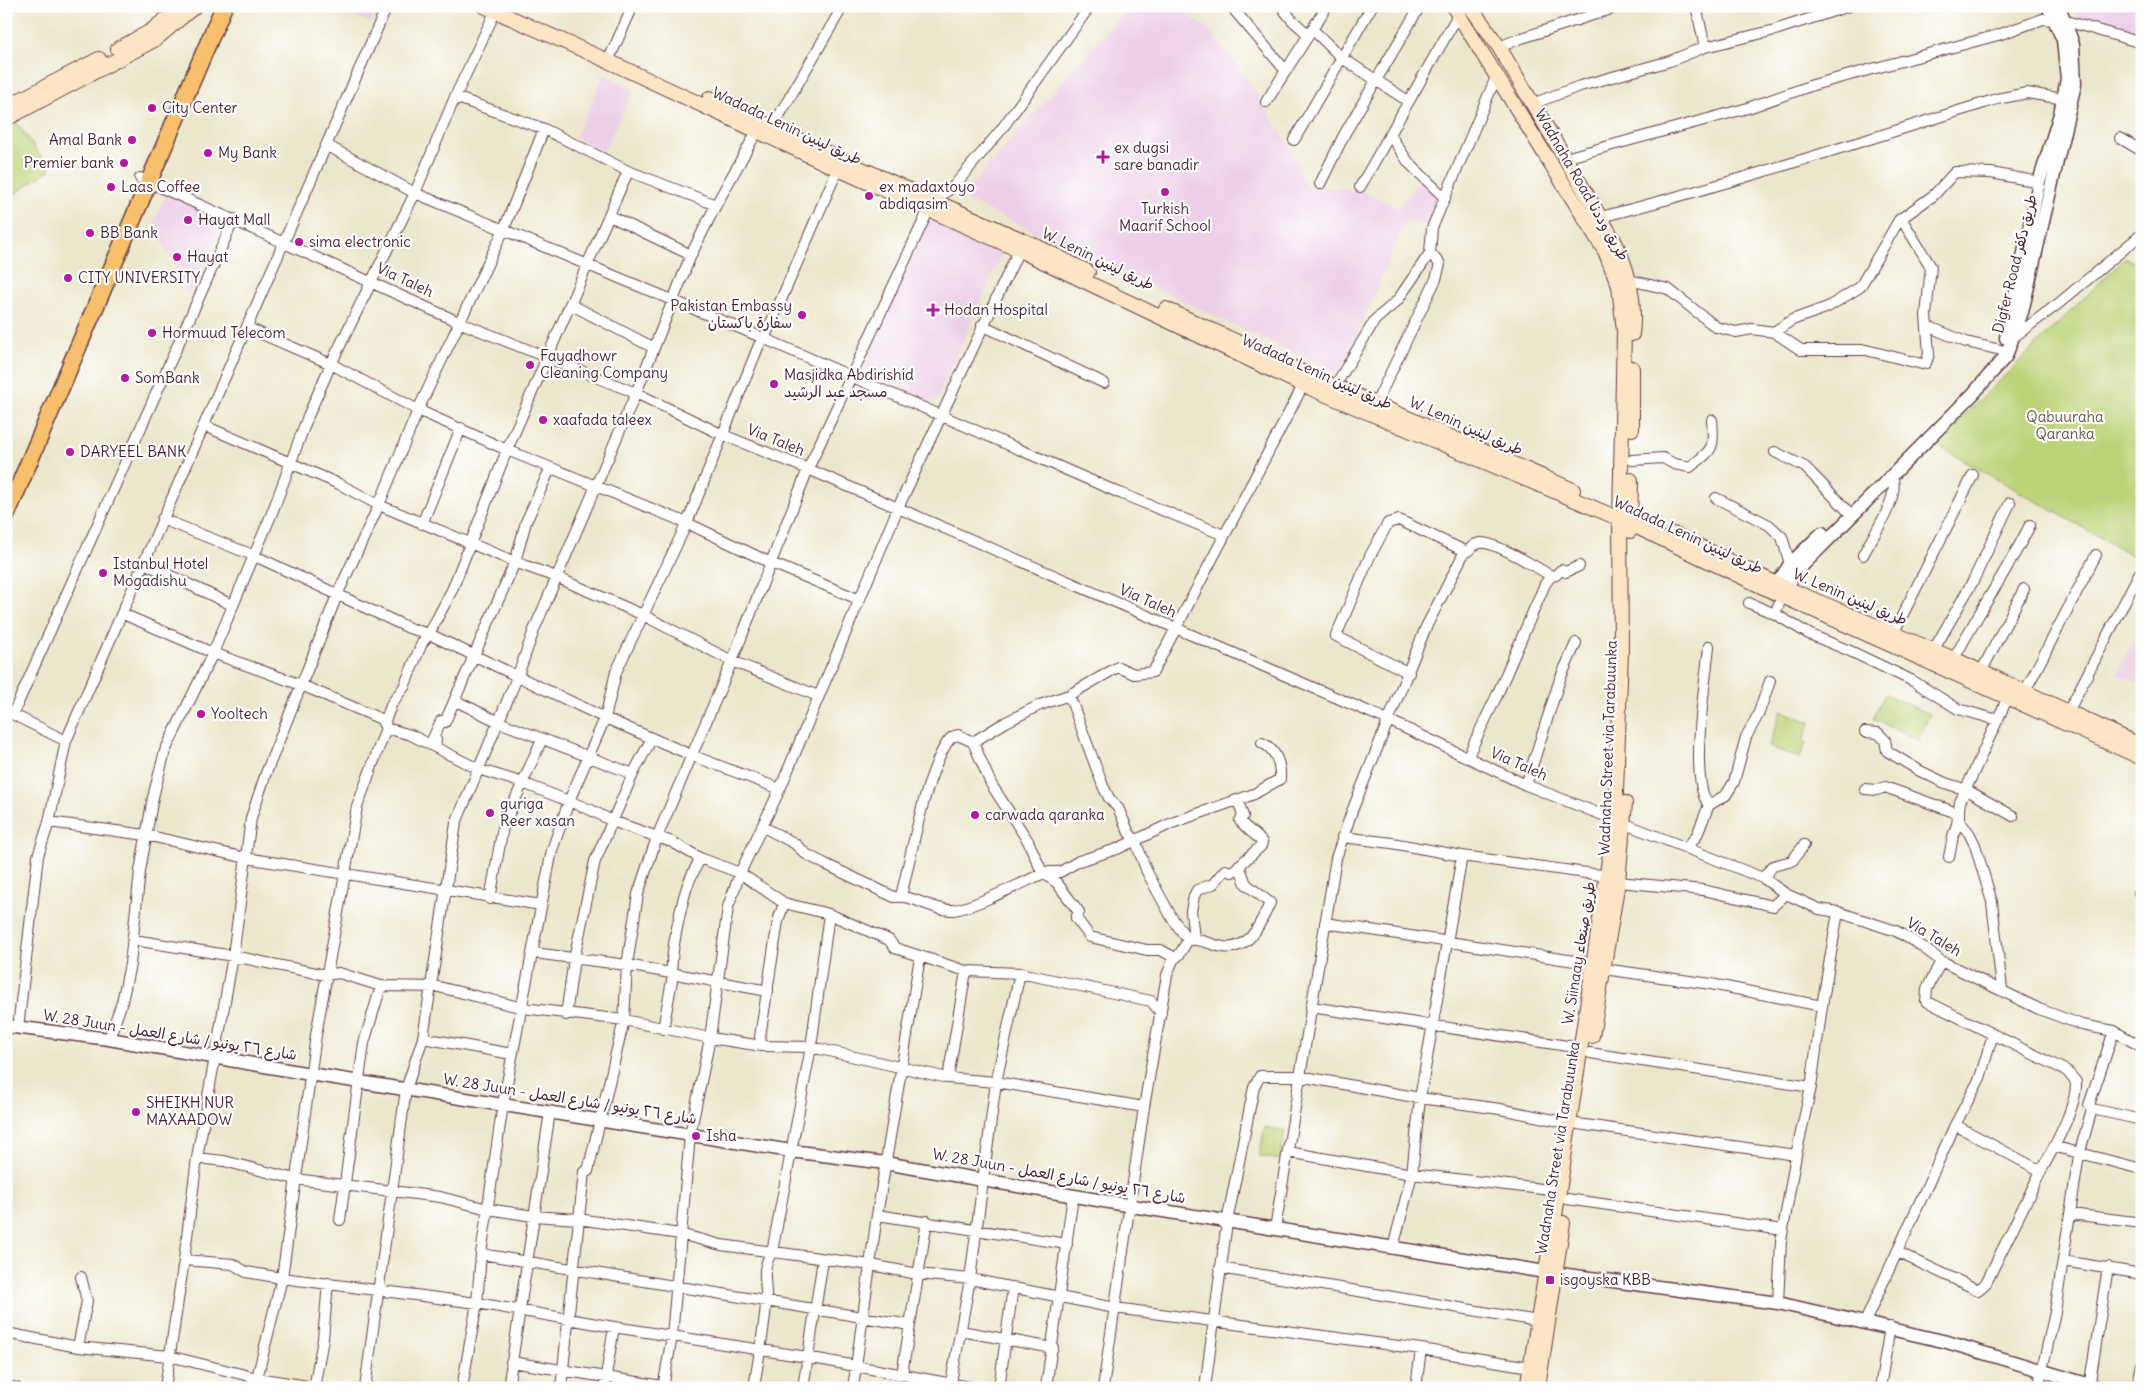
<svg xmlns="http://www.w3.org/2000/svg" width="2148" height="1394" font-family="Delius,'Playpen Sans Arabic',sans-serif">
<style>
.built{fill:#edd0e8}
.green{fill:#bbd377;stroke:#827951}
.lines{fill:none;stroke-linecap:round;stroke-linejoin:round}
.minor-casing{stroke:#623d43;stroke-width:12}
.tertiary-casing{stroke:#623d43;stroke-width:15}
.secondary-casing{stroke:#623d43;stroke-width:16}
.trunk-casing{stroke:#623d43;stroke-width:19}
.minor{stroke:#fff;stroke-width:10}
.tertiary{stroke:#fff;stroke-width:12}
.secondary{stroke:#fce5c4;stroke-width:14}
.trunk{stroke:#f8bf6c;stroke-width:16}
.poi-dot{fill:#b5179e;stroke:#fff;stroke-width:2}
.labels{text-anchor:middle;stroke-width:4.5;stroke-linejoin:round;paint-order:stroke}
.poi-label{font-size:15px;fill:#4a1f2b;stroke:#fff;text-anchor:start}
.street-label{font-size:15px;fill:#4a1f2b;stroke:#fff}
.park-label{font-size:15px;fill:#6c5542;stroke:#fff}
</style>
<rect width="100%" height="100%" fill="#fff"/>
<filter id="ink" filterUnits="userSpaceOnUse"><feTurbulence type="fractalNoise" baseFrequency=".02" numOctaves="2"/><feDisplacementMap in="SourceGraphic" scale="10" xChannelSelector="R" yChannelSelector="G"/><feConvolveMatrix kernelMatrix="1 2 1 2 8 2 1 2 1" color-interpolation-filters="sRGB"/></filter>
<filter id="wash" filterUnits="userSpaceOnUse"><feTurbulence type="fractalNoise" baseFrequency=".0096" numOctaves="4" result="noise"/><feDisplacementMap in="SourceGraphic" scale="20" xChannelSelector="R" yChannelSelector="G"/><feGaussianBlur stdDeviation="1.12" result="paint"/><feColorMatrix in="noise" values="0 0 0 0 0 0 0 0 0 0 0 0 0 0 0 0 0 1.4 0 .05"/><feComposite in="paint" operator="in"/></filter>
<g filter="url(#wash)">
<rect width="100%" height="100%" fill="#ece7cc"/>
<path class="built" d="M334,6H379L371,23Z
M1129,6H1174L1207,28L1243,74L1286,140L1306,187L1357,189L1399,208L1419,180L1440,199L1429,227L1406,220L1340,374L966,200L965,194L968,189Z
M2072,6H2142V34L2078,17Z
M604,75L634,90L604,151L575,138Z
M168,190L226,215L189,295L153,224Z
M930,217L1004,249L935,403L863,370Z
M2142,624V685L2117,674Z"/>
<path class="green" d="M15,120L50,169L6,200V126Z
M2125,258L2142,267V561L1935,444Z
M1885,694L1930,714L1918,740L1873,719Z
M1781,711L1810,722L1803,741L1806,743L1800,758L1768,747Z
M1265,1127L1285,1131L1280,1160L1259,1156Z"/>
</g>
<g filter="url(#ink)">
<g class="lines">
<g class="minor-casing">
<path id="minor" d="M1281,6L1292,20L1309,35
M1696,6L1705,47
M1235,11L1286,71
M1312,29L1342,58L1408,101
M1499,47L1519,39L1620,6
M608,61L633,6
M455,97L544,129L628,171L716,205
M1266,102L1327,6
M1532,104L1580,86L1670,61L1705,47L1775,30L1849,6
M769,133L843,6
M1390,135L1409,163L1445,198
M2120,138L2142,151
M1294,140L1372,6
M328,146L415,193L749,332L1122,494L1224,535
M1565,158L1748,108L1813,85L1998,35L2043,19L2066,21L2142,43
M140,178L461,323L636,393L723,435L808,469L1388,720L1526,785L1763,878L1786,894L1819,909L1838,912L1896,931L1920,945L1941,961L2039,1009L2082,1025L2114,1031L2142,1047
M1320,184L1345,133L1420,6
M1360,187L1458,15
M610,216L691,255
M1601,217C1735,183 1865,140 1997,99L2027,93L2064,99
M1629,280L1668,289L1716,327L1736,332L1752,329L1774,332L1792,320L1828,307L1860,287L1899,220L1934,195L1955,172L1991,173L2039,182
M570,304L654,348
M982,325L1104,383
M1927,326L1966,342L2001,350
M248,328L331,364L418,410L507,450L687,523L769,562L858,599
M1774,332L1801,350H1866L1922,364L1926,363L1929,354L1926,315L1931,267L1901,218
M2015,336L2058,304L2142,234
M1335,386L1375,320L1397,301L1430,253L1432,228L1497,75
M1376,403L1436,279L1440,264L1430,253
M205,426L339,484L379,505L515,562L556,577L643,615L732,661L818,696
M1775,452L1805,467L1847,510
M1632,460L1663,458L1674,464L1690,467C1712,450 1715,450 1712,420
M1716,498L1769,525L1782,537L1790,564
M162,519L255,556L409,628L429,634L605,718L691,755L780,789
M422,524L461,428
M1863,555C1873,535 1901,497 1892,476
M144,563L232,605
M1782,596L1775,614L1809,634L1850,651L1913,681L1958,709L1998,720
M1749,603L1775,614
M123,614L213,653L301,685L381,719L386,728L411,735L478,769L523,783L591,810L612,821L672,842L700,858L740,873L784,903L829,914L889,940L895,948L966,971L1020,973L1151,1001L1161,1013
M1893,634L1973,475
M1933,651L1973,581L2010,503
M1954,659C1978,613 2007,571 2030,525
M1981,672L2024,589
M1409,673L1336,636L1370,556L1388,523L1399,520L1465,551
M2024,693L2096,555
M1069,695L1103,786L1109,798L1118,808L1129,833L1135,840L1147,872L1172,918L1188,940
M453,705L458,702L499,722L633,774
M6,711L66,741
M2068,712L2139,574
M13,714L234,219
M1865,732L1878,733L1885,740L1887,751L1920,771L1945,783L1967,790L2013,816
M435,746L436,740L433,738L441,721L445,722L515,562L526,522L550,469
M1467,758L1498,693L1545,584L1551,576L1556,575L1561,570L1566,572L1579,566
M1526,785L1560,679L1576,643
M1865,789L1877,790L1885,787L1957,813L1959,811V821L1969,833L1975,845L1992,902L2002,989
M1709,805C1688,781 1706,680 1709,646
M49,822L146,835L246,858L541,905
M763,827L794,843L806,854L825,864L894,897C913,894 932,911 953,910C971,909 1026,881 1046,872H1060L1079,861L1117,849L1172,823L1254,794L1280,779C1281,765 1276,749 1262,743
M1342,837L1392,843L1462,856L1608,876
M1687,848L1697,835L1709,805L1726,795L1734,782L1746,737L1758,715L1770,681
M1949,857L1953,836L1957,824L1960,802L2008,697
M1763,878L1773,866L1792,861L1804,845
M1618,882L1703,890L1773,906L1786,894
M2139,893L2142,889
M901,896C911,857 926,770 949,740C951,737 955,736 958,735L973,742
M490,899L503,827L542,739
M1325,923L1594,964
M1194,939L1191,911L1194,896L1197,890L1213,884L1225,870L1232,872L1261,846L1262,842C1254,832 1248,831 1240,821L1243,816L1238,800
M134,940L233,956L326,975L339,973L381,986L439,987L523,1008L624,1020L710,1038L762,1046L811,1047L948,1078L996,1082L1144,1107
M534,953L627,965L768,991
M1175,958L1161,950H1147L1090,937L1076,918L1079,912L1057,883L1042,872L1028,841L991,784L973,742L1006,722L1040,705L1069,695L1118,667L1134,674L1153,672L1306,380
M1941,961L1927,989L1926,1001L2067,1071L2076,1082C2077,1107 2053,1149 2041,1171L1955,1125
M1604,969L1711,984L1822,1006
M1311,1007L1581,1048
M566,1015L574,959L595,861L633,774L652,738
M18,1028L38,856L49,822L66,741L387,6
M663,1029L673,975C667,967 682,903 686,890C689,879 696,868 700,858
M423,1038L512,1054
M109,1039L122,1002L130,964L140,871L153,797L165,751L213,653L272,513L308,416L331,364L415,193L455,97L498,6
M762,1046L760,1037L778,921L784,903
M1590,1053L1811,1087
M948,1078L966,971
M2092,1109L2142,1120
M1578,1124L1796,1155
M2056,1147L2142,1169
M1288,1152L1412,1174L1559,1191
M197,1158L224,1161L295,1179L440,1197L488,1209L533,1216L578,1219L680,1234L721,1245L871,1265L918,1274L970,1279L1115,1308L1421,1349L1530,1367
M1567,1199L1783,1230
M2071,1214L2142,1223
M877,1215L1067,1244
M340,1220L364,1043L381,986
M1275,1229L1336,858L1352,811L1426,627L1465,551H1468C1471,547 1474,544 1480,543C1494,541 1538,568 1551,576
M1393,1248L1412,1174L1420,1098L1462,856
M1897,1252L1978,1290L1986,1283L2041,1171
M481,1254L910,1325
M184,1260L233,1264L246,1272L282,1278L477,1303L614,1327L807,1357L974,1388
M2063,1261L2142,1274
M1220,1268L1538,1321
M1778,1303L1781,1241L1796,1155L1811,1087L1822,1006L1838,912
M1865,1322L1955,1125L1980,1078L1993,1034
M961,1331L1053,1348
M6,1333L78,1347L169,1356L257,1378L320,1388
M78,1347L87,1301L81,1277
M511,1362L675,1388
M902,1374L927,1221
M13,1387L17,1388
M165,1388L184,1260L197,1158L233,956L251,818L266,773L338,593L379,505L418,410L504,229L544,129
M257,1388V1378L282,1278L316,1035L357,807L386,728L385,721L392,703L404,687L422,643L429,634L452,590L507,450L628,171
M314,1388L323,1339L328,1283
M365,1388L406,1089L423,1038L456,823L518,675L534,630L636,393L691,255L716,205L760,126
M462,1388L477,1303L481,1254L503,1104L552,850L569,801L605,718L616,672L687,523L759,345L764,339L840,164
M508,1388L550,1112
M561,1388L584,1172L588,1171L624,1020L627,965L638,894L657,837L732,661L808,469L929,209L935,200L954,186L1001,130L1090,6
M604,1388L614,1327
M663,1388L672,1336L690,1135L710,1038L728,907L740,873L780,789L898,508L1019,250
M754,1388C758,1360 764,1332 766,1304C768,1284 759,1272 772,1252L811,1047L829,914
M803,1388L823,1260
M853,1388L877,1215L920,957
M950,1388L970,1279L996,1082L1020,973
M999,1388L1013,1287
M1046,1388L1073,1196
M1103,1388L1144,1107L1167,975L1173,960L1179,955L1188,940C1201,938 1211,945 1223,947C1250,951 1260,924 1270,903L1246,884L1239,865
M1205,1388L1227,1222L1254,1087L1260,1076H1299L1420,1098L1500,1109L1569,1123
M1416,1388L1421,1349
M1880,1388L1890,1327
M2038,1388L2055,1312L2079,1155L2092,1109L2089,1105L2114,1031
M2089,1388L2108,1267
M2137,1388L2142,1364"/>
</g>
<g class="tertiary-casing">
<path id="tertiary" d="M2006,338L2039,182L2060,114L2067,79L2063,40L2048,6
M1772,592L1790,564L1822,533
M1782,596L1795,573L1973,394L2006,356L2022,312L2075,84L2073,44L2059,6
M6,1026L109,1039L310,1074L791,1151L885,1163L1132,1206L1545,1272L1778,1303L1947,1342L2100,1388"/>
</g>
<g class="secondary-casing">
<path id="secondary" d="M484,6L608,61L838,169L1019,250L1303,385L1620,519L1782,596L2142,758
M1453,6L1605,251L1619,286L1624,331L1620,519L1621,651L1615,820L1559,1191L1527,1388
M1470,6L1499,47L1615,242C1629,271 1636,302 1632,334
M118,49L151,31L177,10
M710,98L842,160L1038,247L1088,272
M6,107L99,59
M6,119L156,39L195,6
M1166,309L1309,375L1573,490
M1632,368V429
M1630,531L1631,480
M1673,534L1777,584L1954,659L2142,746
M1592,1036L1618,882L1625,803
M1538,1388L1563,1223"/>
</g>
<g class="trunk-casing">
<path id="trunk" d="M6,516L224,6"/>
</g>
<use href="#minor" class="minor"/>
<use href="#tertiary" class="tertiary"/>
<use href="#secondary" class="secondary"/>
<use href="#trunk" class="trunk"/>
</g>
</g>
<g class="poi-dot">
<circle cx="152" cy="108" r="5"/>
<circle cx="132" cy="140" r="5"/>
<circle cx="208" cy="153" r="5"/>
<path d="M1100.5 149.5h5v5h5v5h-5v5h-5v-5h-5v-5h5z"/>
<circle cx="124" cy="163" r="5"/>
<circle cx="111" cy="187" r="5"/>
<circle cx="1165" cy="192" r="5"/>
<circle cx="869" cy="196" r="5"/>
<circle cx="188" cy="220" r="5"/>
<circle cx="90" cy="233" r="5"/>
<circle cx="299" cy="242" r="5"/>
<circle cx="177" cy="257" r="5"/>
<circle cx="68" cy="278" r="5"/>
<path d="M930.5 302.5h5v5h5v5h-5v5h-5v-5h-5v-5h5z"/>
<circle cx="802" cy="315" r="5"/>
<circle cx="152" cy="333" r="5"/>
<circle cx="530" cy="365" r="5"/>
<circle cx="125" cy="378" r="5"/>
<circle cx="774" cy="384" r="5"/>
<circle cx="543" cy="420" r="5"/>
<circle cx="70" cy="452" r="5"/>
<circle cx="103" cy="573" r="5"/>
<circle cx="201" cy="714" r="5"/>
<circle cx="490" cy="813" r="5"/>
<circle cx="975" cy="815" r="5"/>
<circle cx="136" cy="1112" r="5"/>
<circle cx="696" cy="1136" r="5"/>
<rect x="1545" y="1275" width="10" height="10" rx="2.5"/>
</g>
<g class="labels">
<g class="poi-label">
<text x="162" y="113">City Center</text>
<text x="122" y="145" text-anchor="end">Amal Bank</text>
<text x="1114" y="153">ex dugsi<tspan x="1114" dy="17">sare banadir</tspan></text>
<text x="218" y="158">My Bank</text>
<text x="114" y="168" text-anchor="end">Premier bank</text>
<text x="121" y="192">Laas Coffee</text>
<text x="879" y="192">ex madaxtoyo<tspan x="879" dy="17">abdiqasim</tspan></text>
<text x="1165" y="214" text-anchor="middle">Turkish<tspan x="1165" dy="17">Maarif School</tspan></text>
<text x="198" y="225">Hayat Mall</text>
<text x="100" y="238">BB Bank</text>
<text x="309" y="247">sima electronic</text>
<text x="187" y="262">Hayat</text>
<text x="78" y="283">CITY UNIVERSITY</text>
<text x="792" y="311" text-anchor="end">Pakistan Embassy<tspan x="792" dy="17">سفارة باكستان</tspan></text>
<text x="944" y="315">Hodan Hospital</text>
<text x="162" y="338">Hormuud Telecom</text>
<text x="540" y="361">Fayadhowr<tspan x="540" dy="17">Cleaning Company</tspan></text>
<text x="784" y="380">Masjidka Abdirishid<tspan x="784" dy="17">مسجد عبد الرشيد</tspan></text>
<text x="135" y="383">SomBank</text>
<text x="553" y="425">xaafada taleex</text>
<text x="80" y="457">DARYEEL BANK</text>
<text x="113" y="569">Istanbul Hotel<tspan x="113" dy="17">Mogadishu</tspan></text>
<text x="211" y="719">Yooltech</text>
<text x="500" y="809">guriga<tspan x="500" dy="17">Reer xasan</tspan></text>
<text x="985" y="820">carwada qaranka</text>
<text x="146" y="1108">SHEIKH NUR<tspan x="146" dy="17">MAXAADOW</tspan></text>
<text x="706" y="1141">Isha</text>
<text x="1560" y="1285">isgoyska KBB</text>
</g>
<g class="street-label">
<text transform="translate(787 126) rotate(25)" y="5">Wadada Lenin طريق لينين</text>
<text transform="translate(1582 185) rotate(60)" y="5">Wadnaha Road طريق وددنا</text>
<text transform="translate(1098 259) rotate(26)" y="5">W. Lenin طريق لينين</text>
<text transform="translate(2015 264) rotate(-76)" y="5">Digfer Road طريق دكفر</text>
<text transform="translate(405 280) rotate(25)" y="5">Via Taleh</text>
<text transform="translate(1317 372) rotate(24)" y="5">Wadada Lenin طريق لينين</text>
<text transform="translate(1466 426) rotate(24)" y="5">W. Lenin طريق لينين</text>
<text transform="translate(776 440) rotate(22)" y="5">Via Taleh</text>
<text transform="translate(1688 535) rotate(25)" y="5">Wadada Lenin طريق لينين</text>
<text transform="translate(1850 597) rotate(23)" y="5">W. Lenin طريق لينين</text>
<text transform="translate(1148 601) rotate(24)" y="5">Via Taleh</text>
<text transform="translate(1608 748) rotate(-88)" y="5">Wadnaha Street via Tarabuunka</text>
<text transform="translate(1519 764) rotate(24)" y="5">Via Taleh</text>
<text transform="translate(1934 937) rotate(31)" y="5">Via Taleh</text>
<text transform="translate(1579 953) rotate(-81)" y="5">W. Siinaay طريق صنعاء</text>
<text transform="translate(170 1035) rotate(9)" y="5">W. 28 Juun - شارع ٢٦ يونيو / شارع العمل</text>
<text transform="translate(570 1099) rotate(9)" y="5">W. 28 Juun - شارع ٢٦ يونيو / شارع العمل</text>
<text transform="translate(1558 1148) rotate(-81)" y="5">Wadnaha Street via Tarabuunka</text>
<text transform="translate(1059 1176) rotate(10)" y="5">W. 28 Juun - شارع ٢٦ يونيو / شارع العمل</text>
</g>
<g class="park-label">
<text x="2065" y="422">Qabuuraha<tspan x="2065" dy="17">Qaranka</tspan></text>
</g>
</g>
<rect width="2148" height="1394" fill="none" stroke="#fff" stroke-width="25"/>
</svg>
